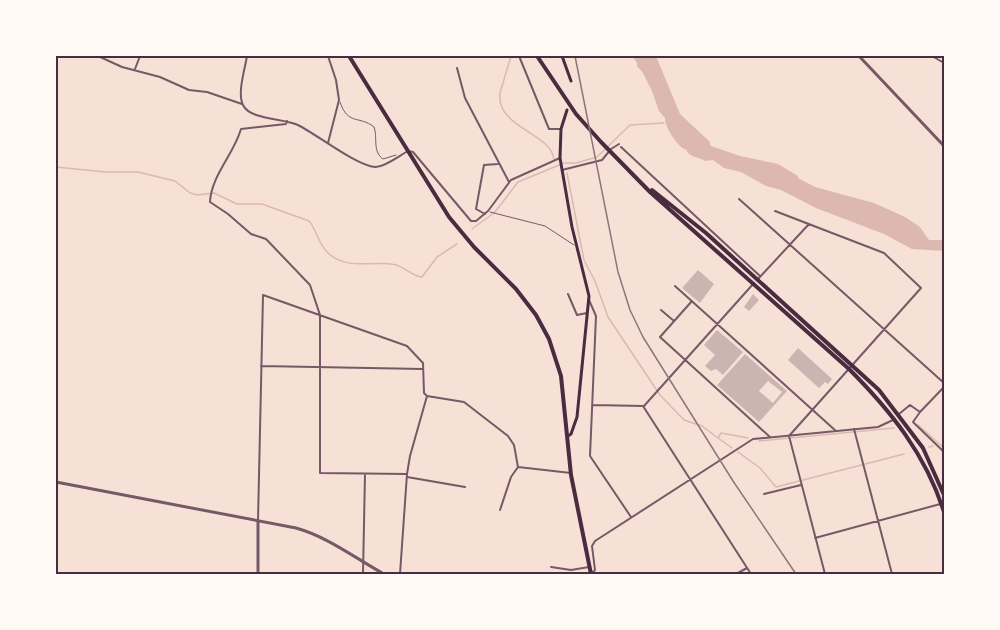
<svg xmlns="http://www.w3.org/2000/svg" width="1000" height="630" font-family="'Work Sans',sans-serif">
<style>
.water{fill:#dcb8b0}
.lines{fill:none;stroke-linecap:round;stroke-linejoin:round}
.stream{stroke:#dcb8b0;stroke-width:1.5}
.building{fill:#ccb4b1;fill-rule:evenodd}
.service{stroke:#755966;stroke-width:1}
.minor{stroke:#755966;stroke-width:2}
.tertiary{stroke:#755966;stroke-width:3}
.secondary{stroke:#4a2c40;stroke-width:3}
.trunk{stroke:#4a2c40;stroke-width:4}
.rail{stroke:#8f747c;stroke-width:1.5}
.neatline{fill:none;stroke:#4a2c40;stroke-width:2}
</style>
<rect width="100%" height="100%" fill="#f7e1d7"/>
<path class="water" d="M632,56H656L680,114L709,141L711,146L740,156L778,164L798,176V178L815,187L874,203L905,217L920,227L929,240H944V251L912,249L884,234L816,208L781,190L766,186L741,172L724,168L713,160L705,161C699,157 693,158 687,152V150C679,149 665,128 665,118L659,111L652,91L643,73L637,66V63Z"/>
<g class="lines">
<path class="stream" d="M511,56L500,93C496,128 550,132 554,159
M56,167L105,172H138L175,181L190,193L197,195L214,193L237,204H262L309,221C317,230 318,244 328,253C347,271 374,260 396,265C406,268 412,276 422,277L437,257L457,244
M567,173L584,260L595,281L608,317L660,395L684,420L702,426L718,438L721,433L748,438
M472,229L495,212L518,182L564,163H576L597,157L630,125L664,123
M918,425L944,448
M718,438L732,448
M759,441L894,428
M929,447L933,446
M738,452L760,468L776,487L904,454"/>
</g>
<path class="building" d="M698,270L714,284L700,303L682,288Z
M753,294L759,300L749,311L744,307Z
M717,330L743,352L723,375L716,369L711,371L705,366L715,355L704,345Z
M798,348L832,379L828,384L825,382L819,388L788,360Z
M745,354L787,391L759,422L717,385ZM768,381L782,392L773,403L759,391Z"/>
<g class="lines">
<path class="service" d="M340,102C348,126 359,115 374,127C378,138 372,151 383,159L396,155
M490,212L545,226L574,245"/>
<path class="minor" d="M81,56H98L122,67L160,77L189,90L207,92L242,104
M247,56C245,69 237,93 243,105C250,120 283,118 298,125C316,134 357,166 375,167C385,167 399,156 408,151L413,152L471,221H476L488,211L511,180L560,158
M519,56L549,129H561
M932,56L944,63
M457,68L465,98L509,182
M135,69L140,56
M287,121L286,124L241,129C234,154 211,176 210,202L228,214L251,234L266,239L310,285L320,315V473L407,474
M328,143L339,100L336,80L328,56
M621,147L760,276
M562,170L602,160L611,149L619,144
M739,199L944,383
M775,211L884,253L921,288L789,436L825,574
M485,214L476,209L484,165L498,164
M758,279L809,224
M675,286L836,431
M568,294L577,315L587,313
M589,300L596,316L590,456L631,517
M692,301L660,337L770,437
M661,310L674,321
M261,366L423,369
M427,396L464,402L508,436L514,445L518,467L571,473
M593,405L643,406L751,574
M644,406L754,283
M920,412L944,387
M899,414L910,405L920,412L913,422L944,452
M854,429L892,574
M407,477L465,487
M764,494L801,485
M500,510L511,477L518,467
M258,521L263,295L407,346L423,363L424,393L427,396L410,456L407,474L400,574
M815,538L944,503
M551,567L571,570L589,567
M363,574L365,474
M591,574L595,570L592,546L595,541L753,439L878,427L893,420
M736,574L747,568"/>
<path class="tertiary" d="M859,56L944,146
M56,482L296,528C328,537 355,558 384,574
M258,574V521"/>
<path class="secondary" d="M562,56L571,81
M567,110L561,129L560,158L572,227L589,296L577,417L571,434L568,436"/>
<path class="trunk" d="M349,56L449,217L474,247L516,289L536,315L549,339L561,376L571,475L591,574
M537,56L576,114L601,142L650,192L849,369C891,411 926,455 944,512
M652,190L706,233L879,390L923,448L944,495"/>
<path class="rail" d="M575,56L618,272L630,310L643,337L733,481L796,574"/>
</g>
<rect width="1000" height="630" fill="none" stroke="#fffaf5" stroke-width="114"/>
<rect x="57" y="57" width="886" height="516" class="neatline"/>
</svg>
